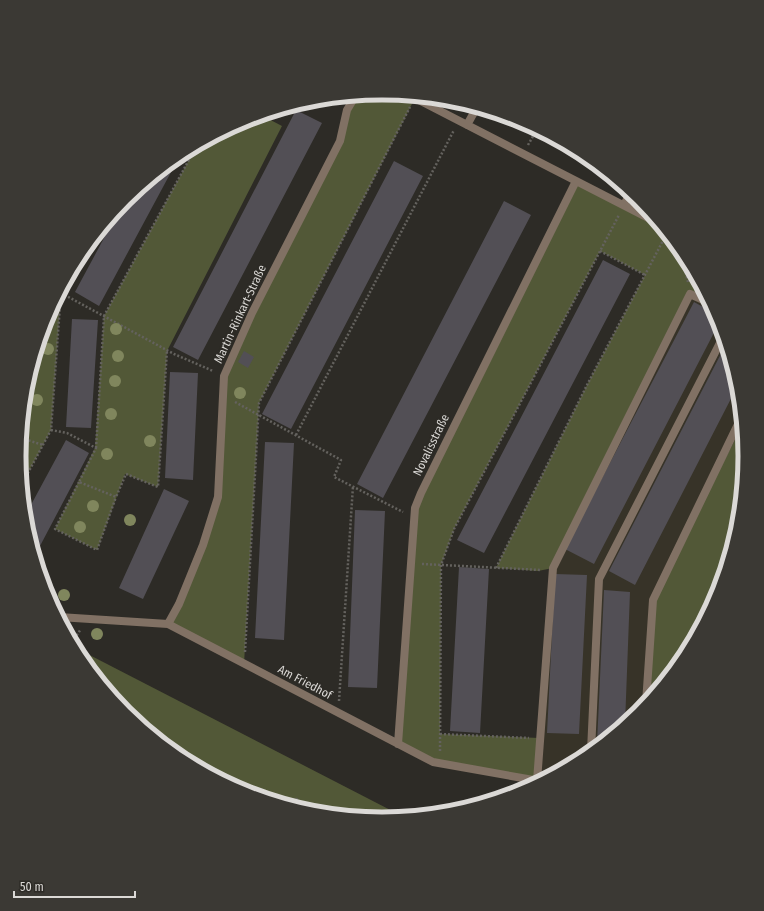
<svg xmlns="http://www.w3.org/2000/svg" width="764" height="911" font-family="'Fira Sans Condensed',sans-serif">
<style>
.built{fill:#373328}
.green{fill:#525837}
.building{fill:#524f55}
.lines{fill:none;stroke-linecap:round;stroke-linejoin:round}
.path{stroke:#64625e;stroke-width:2.5;stroke-dasharray:2 2;stroke-linecap:butt}
.service{stroke:#817164;stroke-width:8}
.minor{stroke:#817164;stroke-width:8}
.tree{fill:#80865d}
.labels{text-anchor:middle;stroke-width:4;stroke-linejoin:round;paint-order:stroke}
.street-label{font-size:12px;fill:#dbd9d6;stroke:#2d2b26}
.rim{fill:none;stroke:#dbd9d6;stroke-width:5}
</style>
<rect width="100%" height="100%" fill="#2d2b26"/>
<path class="built" d="M690,294L710,303L717,317L738,385L742,426L653,600L646,703L639,712L583,757L539,781L553,568Z
M723,576L717,595L703,622V618Z"/>
<path class="green" d="M382,93L409,95L415,98L259,403L244,664L168,624L218,497L224,376L340,141L350,96Z
M261,115L282,126L167,351L158,487L125,474L97,550L55,529L95,448L104,316L197,145L243,120Z
M576,181L658,223L684,254L710,303L691,295L553,568L538,571L496,568L587,385L645,275L600,251L454,529L441,565L440,734L540,738L537,781L433,762L398,744L415,508Z
M76,261L61,292L51,430L22,484L19,455L26,384L47,316Z
M742,426C747,475 742,530 723,577C717,591 709,604 703,618V622L684,657L646,703L653,600Z
M74,647L402,816C328,824 243,798 180,757C162,745 143,728 126,713C109,697 95,675 80,657Z"/>
<path class="building" d="M296,110L322,123L198,360L173,347Z
M173,159L177,161L99,306L75,292L125,199Z
M394,161L423,176L291,429L262,414Z
M504,201L531,215L383,498L357,484Z
M603,260L630,274L484,553L457,540Z
M694,302L716,314L719,323L594,564L565,549Z
M72,319L98,320L91,428L66,427Z
M726,344L738,385L635,585L609,571Z
M244,351L254,357L248,368L238,362Z
M170,372L198,373L193,480L165,478Z
M66,440L89,453L40,546L30,541L25,516Z
M265,442L294,443L284,640L255,638Z
M164,489L189,501L143,599L119,588Z
M355,510L385,511L377,688L348,687Z
M459,567L489,569L480,733L450,731Z
M555,574L587,575L579,734L547,733Z
M604,590L630,592L625,724L600,744H597Z"/>
<g class="lines">
<path class="path" d="M528,145L537,129
M680,249L688,282
M600,251L645,275
M61,293L174,354L213,371
M235,402L341,460L334,477L403,512
M51,430L67,433L96,448L79,482L116,497L126,474L158,487L167,351
M296,435L454,130
M21,438L43,445
M96,448L104,316L197,145
M79,482L55,529L97,550L116,497
M22,484L51,430L61,292L76,261
M422,564L541,570
M496,568L587,385L667,233
M72,642L81,629
M245,652L259,403L410,107
M339,701L353,486
M440,734L529,738
M440,751L441,565L454,529L619,215
M293,806L297,798"/>
<path class="service" d="M646,703L653,600L741,418
M591,751L599,579L723,337
M537,781L553,568L690,294L710,303"/>
<path class="minor" d="M409,95L658,223
M467,125L477,107
M624,205L631,192
M59,617L168,624L433,762L539,781
M168,624L179,604L203,545L218,497L224,376L252,313L340,141L347,110L356,95
M398,744L415,508L421,493L576,181"/>
</g>
<g class="tree">
<circle cx="116" cy="329" r="6"/>
<circle cx="48" cy="349" r="6"/>
<circle cx="118" cy="356" r="6"/>
<circle cx="115" cy="381" r="6"/>
<circle cx="240" cy="393" r="6"/>
<circle cx="37" cy="400" r="6"/>
<circle cx="111" cy="414" r="6"/>
<circle cx="150" cy="441" r="6"/>
<circle cx="107" cy="454" r="6"/>
<circle cx="93" cy="506" r="6"/>
<circle cx="130" cy="520" r="6"/>
<circle cx="80" cy="527" r="6"/>
<circle cx="64" cy="595" r="6"/>
<circle cx="97" cy="634" r="6"/>
</g>
<g class="labels">
<g class="street-label">
<text transform="translate(240 314) rotate(-65)" y="4">Martin-Rinkart-Straße</text>
<text transform="translate(431 445) rotate(-64)" y="4">Novalisstraße</text>
<text transform="translate(305 682) rotate(28)" y="4">Am Friedhof</text>
</g>
</g>
<path d="M0 0H764V911H0ZM26 456a356 356 0 1 1 712 0a356 356 0 1 1-712 0Z" fill="#3b3934" fill-rule="evenodd"/>
<path class="rim" d="M26 456a356 356 0 1 1 712 0a356 356 0 1 1-712 0Z"/>
<path d="M14 891v6h121v-6" fill="none" stroke="#dbd9d6" stroke-width="2"/>
<text x="20" y="891" font-size="12" fill="#dbd9d6" stroke="#2d2b26" stroke-width="3" paint-order="stroke">50 m</text>
</svg>
